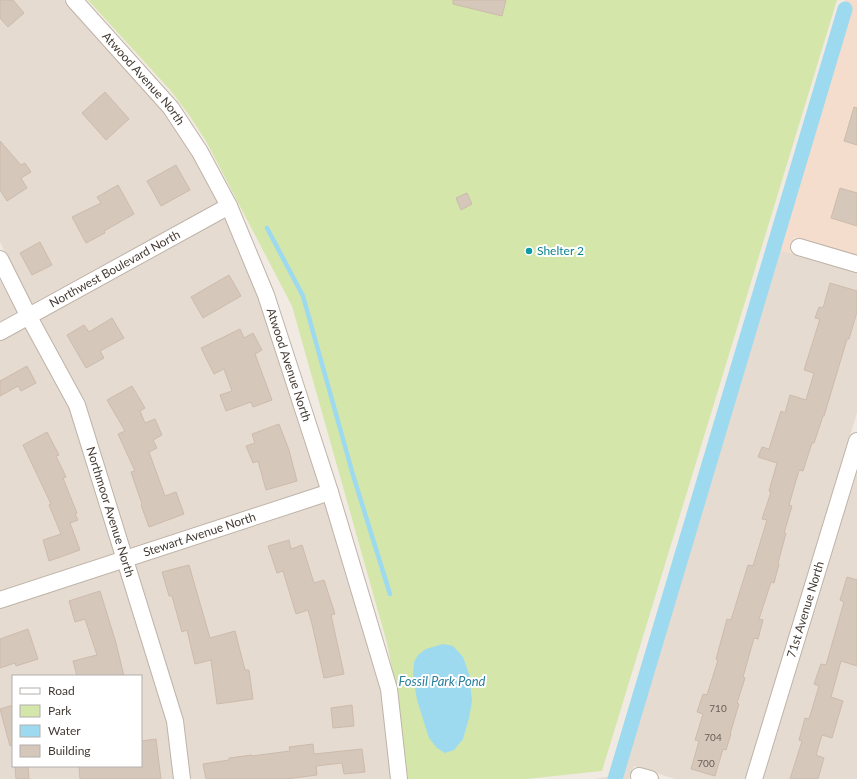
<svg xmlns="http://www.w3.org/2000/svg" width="857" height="779" font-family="Lato,sans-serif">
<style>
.residential{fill:#e5dbd0;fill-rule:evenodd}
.commercial{fill:#f4ddcc}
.green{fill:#d4e6aa}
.water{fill:#9ddaef}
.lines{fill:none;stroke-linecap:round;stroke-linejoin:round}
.stream{stroke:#9ddaef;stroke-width:4.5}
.canal{stroke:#9ddaef;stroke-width:15}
.building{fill:#d6c7bb;stroke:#cdbbab}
.minor-casing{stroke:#bfb3a8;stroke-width:18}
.minor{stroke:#fff;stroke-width:16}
.culture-dot{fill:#0f9aa8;stroke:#fff;stroke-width:1.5}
.labels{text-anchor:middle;stroke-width:4;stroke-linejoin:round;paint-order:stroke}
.number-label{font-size:10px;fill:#685d55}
.street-label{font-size:12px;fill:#433a33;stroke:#fff}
.culture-label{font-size:12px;fill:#0d838f;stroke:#fff;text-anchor:start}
.water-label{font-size:13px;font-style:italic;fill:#2a7f9d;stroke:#fff}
</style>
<rect width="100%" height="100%" fill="#f1eae2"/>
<path class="residential" d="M0,0H64L165,112L193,155L218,203L32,306L0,242Z
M225,218L259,297L320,487L130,549L85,404L39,320Z
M769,247L857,272V413L745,779H675L634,766L629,779H594L619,775L725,393Z
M0,277L19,313L0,323Z
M26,327L70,408L115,554L0,592V341Z
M857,469V779H762Z
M325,501L381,690L391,779H190L183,719L135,564Z
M120,569L167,722L174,779H0V608ZM13,676H141V766H13Z"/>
<path class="commercial" d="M845,0H857V256L794,237L790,251L857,272L769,247Z"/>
<path class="green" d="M88,0H837L602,771L526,779H408L399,705L387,643L292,306L206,141L189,115L171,91Z"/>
<path class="water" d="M443,644L453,646L463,657L469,674L472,701L469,718L463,739L454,750L445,753L437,748L429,738L417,700L413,676L414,662L418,655L426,649Z"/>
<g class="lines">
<path class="stream" d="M267,228L303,296L353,475L390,594"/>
<path class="canal" d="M615,779L845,9"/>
</g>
<path class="building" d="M0,0H13L24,13L8,27L0,18Z
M453,0H506L502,16L453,4Z
M105,92L129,119L106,140L82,113Z
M854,107L857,108V145L844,141Z
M0,141L21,165L25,163L31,172L21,178L27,188L7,201L0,190Z
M176,165L190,190L161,206L147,181Z
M118,185L134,214L104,231L105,233L86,243L72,217L101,203L97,197Z
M840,188L857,193V226L831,218Z
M467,193L472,204L461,210L456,198Z
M40,242L52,265L32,275L20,253Z
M229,275L241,296L203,318L191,297Z
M830,283L857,291V312L849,339H847L824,416H823L814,443H812L803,471L799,470L789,505L792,506L784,533H786L778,563L779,564L774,583L771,582L759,619L763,620L758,639L754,638L743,677L745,678L737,703L739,704L730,734H731L726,750L723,749L715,776L691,769L699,741L695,740L703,714L697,712L703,694L707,695L718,660L716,659L727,619L731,620L748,565L753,566L767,520L762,519L771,492L769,491L777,463L758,457L762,447L769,449L781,411L785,413L790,395L806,400L814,373L804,370L820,319L815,318L819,307L823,308Z
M112,318L124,338L100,351L104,358L86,368L67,335L84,325L89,332Z
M240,329L244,338L253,333L262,350L255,354L272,400L253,407L251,402L226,411L220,395L232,391L224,369L214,374L201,348Z
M27,366L36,383L21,391L18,386L0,396V381Z
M132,386L145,408L140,411L145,423L155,419L162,435L153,440L157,448L149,452L165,496L176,492L184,514L149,527L141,505L142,504L131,472L135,471L118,434L125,431L107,400Z
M279,424L289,450L297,481L266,490L258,461L253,463L246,446L255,443L252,434Z
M47,432L59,455L56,456L66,477L63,478L77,513L75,514L78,520L70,523L80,550L49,561L43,540L61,534L49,505L51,504L23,445Z
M289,540L291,549L302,545L314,583L324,580L335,614L331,615L344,674L324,678L312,624L308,610L296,614L283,571L277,573L268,546Z
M189,565L210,638L235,631L245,670H249L253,699L217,704L211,660L195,664L187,630L182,632L172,596H169L162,572Z
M847,577L857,580V666L841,661L831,697L843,701L832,738L822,735L816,755L824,758L818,779H790L802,741L799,740L805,718L809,719L819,686L814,684L821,664L826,665L844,602L840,600Z
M100,591L116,643L124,676H77L73,661L97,655L85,619L75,622L69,601Z
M28,629L38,659L16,666L15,663L0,668V639Z
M13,705V745L10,746L0,709Z
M352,705L354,726L333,728L331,708Z
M156,739L161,779H80L79,766H141V741Z
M313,744L314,754L362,749L365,772L344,774L342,763L316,766L317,775L286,779H206L203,764L229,760V758L252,755V756L290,751L289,747Z
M15,766H28L29,779H16Z"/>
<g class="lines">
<g class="minor-casing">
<g id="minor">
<path id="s1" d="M74,0L171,108L200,152L229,206L266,295L330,492L389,689L399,779"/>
<path d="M799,247L857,264"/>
<path id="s2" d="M0,259L29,317L77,405L175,721L182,779"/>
<path id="s3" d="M0,332L229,206"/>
<path id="s4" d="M0,600L330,492"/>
<path d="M639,776L650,779"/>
<path id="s5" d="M754,779L857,441"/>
</g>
</g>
<use href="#minor" class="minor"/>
</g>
<circle class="culture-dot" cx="529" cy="251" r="4"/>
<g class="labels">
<g class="number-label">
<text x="718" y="712">710</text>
<text x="713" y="741">704</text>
<text x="706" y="767">700</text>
</g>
<g class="street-label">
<text dy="4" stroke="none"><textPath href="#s1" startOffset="105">Atwood Avenue North</textPath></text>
<text dy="4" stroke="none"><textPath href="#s3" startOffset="131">Northwest Boulevard North</textPath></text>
<text dy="4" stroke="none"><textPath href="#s1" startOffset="429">Atwood Avenue North</textPath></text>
<text dy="4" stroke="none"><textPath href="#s2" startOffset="277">Northmoor Avenue North</textPath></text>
<text dy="4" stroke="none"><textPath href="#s4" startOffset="210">Stewart Avenue North</textPath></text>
<text dy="4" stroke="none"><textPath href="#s5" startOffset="177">71st Avenue North</textPath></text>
</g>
<g class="culture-label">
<text x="537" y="255">Shelter 2</text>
</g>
<g class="water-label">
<text x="442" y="686">Fossil Park Pond</text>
</g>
</g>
<rect x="12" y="675" width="130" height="92" fill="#ffffff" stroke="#b4b0ad"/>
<rect x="20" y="688" width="20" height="6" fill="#ffffff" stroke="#b4b0ad"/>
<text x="48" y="695" font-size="12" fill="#433a33">Road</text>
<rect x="20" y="705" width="20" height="12" fill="#d4e6aa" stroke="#b4b0ad"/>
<text x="48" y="715" font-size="12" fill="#433a33">Park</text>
<rect x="20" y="725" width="20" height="12" fill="#9ddaef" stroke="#b4b0ad"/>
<text x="48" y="735" font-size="12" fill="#433a33">Water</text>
<rect x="20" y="745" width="20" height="12" fill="#d6c7bb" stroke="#b4b0ad"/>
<text x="48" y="755" font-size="12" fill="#433a33">Building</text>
</svg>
